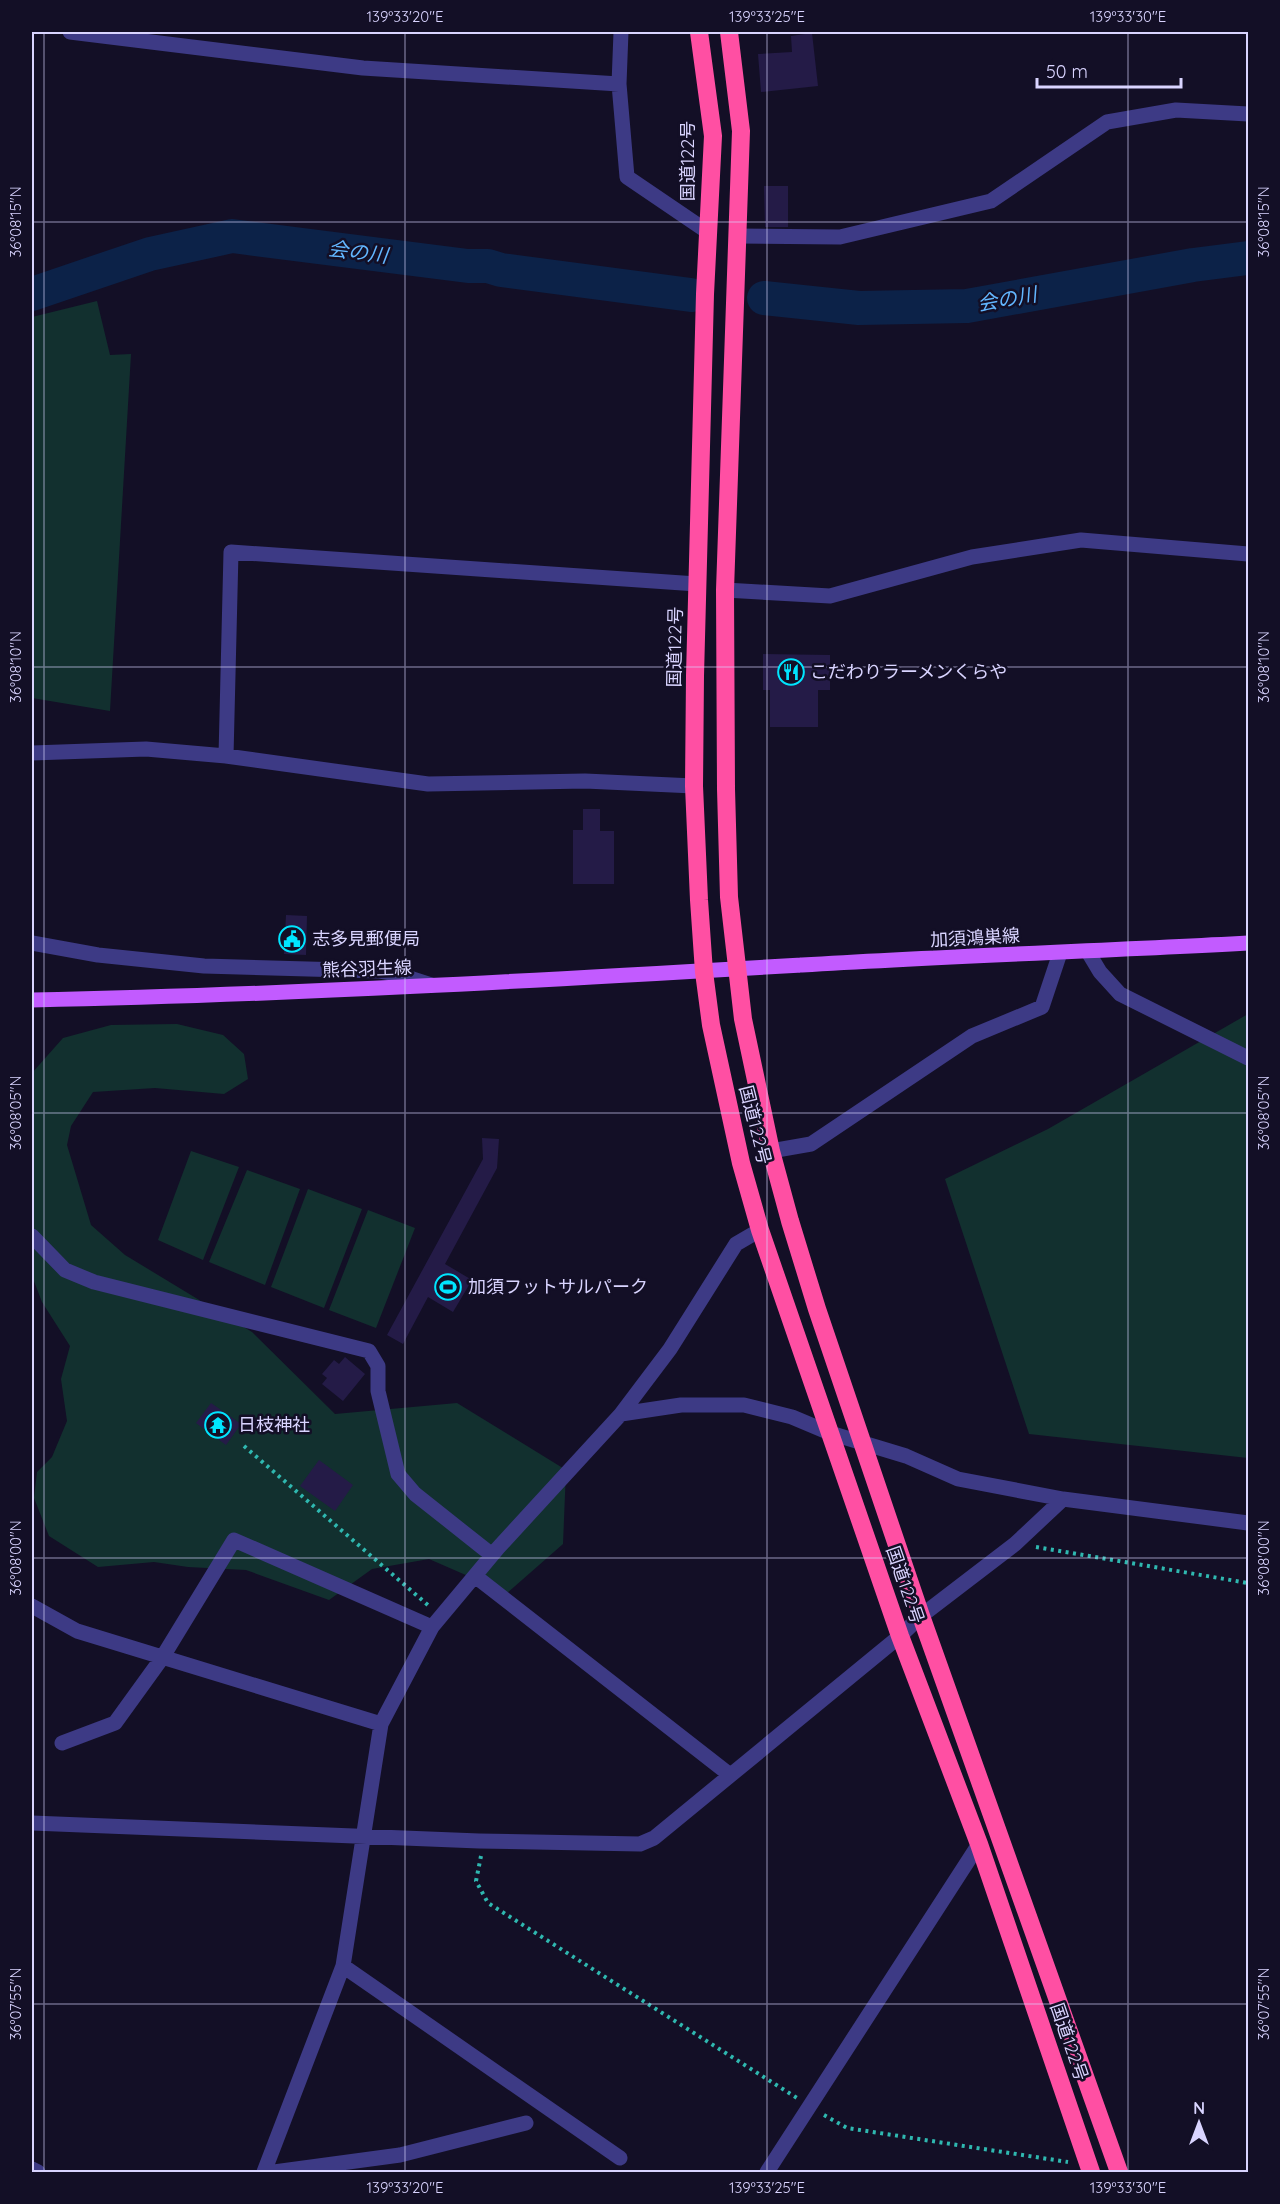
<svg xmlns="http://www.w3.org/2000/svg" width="1280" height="2204" font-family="Quicksand,'Noto Sans JP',sans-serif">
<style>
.green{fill:#12302f}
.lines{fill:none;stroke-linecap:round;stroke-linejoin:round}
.river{stroke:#0c2248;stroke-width:34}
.building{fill:#241b47}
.path{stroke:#2fb8b0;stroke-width:4;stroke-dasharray:3 4.5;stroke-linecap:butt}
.minor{stroke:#3d3a85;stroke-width:15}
.major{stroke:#c25bff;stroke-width:15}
.highway{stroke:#ff4fa3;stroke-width:18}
.ticks{fill:none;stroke:#d9d4ff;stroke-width:1.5;stroke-opacity:0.45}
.labels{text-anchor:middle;stroke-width:5;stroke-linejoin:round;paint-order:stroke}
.street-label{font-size:18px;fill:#d9d4ff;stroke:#130f26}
.poi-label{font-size:18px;fill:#d9d4ff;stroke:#130f26;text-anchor:start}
.water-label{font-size:20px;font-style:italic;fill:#62b6ff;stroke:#130f26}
.neatline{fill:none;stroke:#d9d4ff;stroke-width:2}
.ticks-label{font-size:15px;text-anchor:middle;fill:#d9d4ff}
</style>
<rect width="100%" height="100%" fill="#130f26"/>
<path class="green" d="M97,301L110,355L131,354L110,711L32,698V317Z
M1248,1014V1458L1029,1434L945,1179L1048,1129Z
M177,1024L223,1035L244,1054L248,1079L224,1094L155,1088L93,1092L71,1126L67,1145L91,1225L125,1255L252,1332L335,1414L457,1403L566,1470L563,1544L507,1593L429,1559L372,1569L329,1600L246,1570L188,1567L154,1562L98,1567L49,1536L34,1498L37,1472L52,1457L67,1421L61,1379L70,1346L42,1302L32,1276V1073L63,1038L111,1025Z
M191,1151L239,1167L203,1260L158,1240Z
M247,1170L300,1189L265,1285L209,1262Z
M308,1189L362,1209L324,1308L271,1287Z
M368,1210L415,1228L376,1328L329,1310Z"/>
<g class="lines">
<path class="river" d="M32,294L150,254L232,236L468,266H488L501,270L691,295
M764,298L859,308L967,306L1193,265L1248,258"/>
</g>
<path class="building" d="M812,33L818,86L761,92L758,54L792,52L791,36Z
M764,186H788V227H765Z
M763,654L830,655V690H818V727H770V690H763Z
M583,809H600V831H614V884H573V830H583Z
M286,915L307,916L306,955L284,954Z
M482,1138L499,1139L497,1168L445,1264L472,1280L453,1312L428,1297L403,1344L387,1335L483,1159Z
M345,1357L365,1374L343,1401L322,1384L327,1378L322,1374L334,1360L339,1364Z
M211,1403L241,1424L226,1445L196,1423Z
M319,1460L353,1485L335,1511L300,1486Z"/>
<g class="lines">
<path class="path" d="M244,1446L429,1606
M1036,1547L1248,1583
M481,1856L476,1881L488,1903L797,2098
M824,2115L847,2128L1068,2162"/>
<path class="minor" d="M70,32L363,68L619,84L627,177L708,232
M619,84L621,32
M737,236L840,237L991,201L1107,122L1176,110L1248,114
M725,590L830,596L972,557L1081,540L1248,554
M32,753L146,749L226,756L428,784L585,781L694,786
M226,756L231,552L697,584
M32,943L98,955L204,966L380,971L397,974L431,985
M1088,952L1100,972L1120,994L1248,1058
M771,1151L811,1144L972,1036L1042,1007L1060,953
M32,1236L65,1270L94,1282L369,1351L378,1366V1391L398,1474L415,1494L492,1555
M621,1414L681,1405H744L792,1417L830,1433L906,1456L958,1479L1063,1499L1248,1523
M475,1576L730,1775
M32,1606L77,1631L381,1724
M62,1743L115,1723L162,1658L234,1540L432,1627
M32,1823L479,1841L640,1844L654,1838L900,1636L921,1616L1015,1544L1063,1499
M343,1966L620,2158
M32,2169L38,2172
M264,2172L343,1966L381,1724L432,1627L498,1548L621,1414L670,1349L736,1244L760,1230
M274,2172L400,2155L526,2123
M767,2172L979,1844"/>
<path class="major" d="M32,1000C289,995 545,980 802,965C951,956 1100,951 1248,943"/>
<path class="highway" d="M699,32L713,136L705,294L695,676L694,786L699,900L704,972L711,1025L741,1163L760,1230L900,1636L979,1844L1091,2172
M729,32L741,131L725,590L726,789L729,897L743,1019L771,1151L790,1221L817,1309L921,1616L1119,2172"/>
</g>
<path class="ticks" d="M44,32V2172M405,32V2172M767,32V2172M1128,32V2172M32,222H1248M32,667H1248M32,1113H1248M32,1558H1248M32,2004H1248"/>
<defs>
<g id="restaurant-ring" transform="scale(1.35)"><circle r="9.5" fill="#130f26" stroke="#00e5ff" stroke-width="1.5"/><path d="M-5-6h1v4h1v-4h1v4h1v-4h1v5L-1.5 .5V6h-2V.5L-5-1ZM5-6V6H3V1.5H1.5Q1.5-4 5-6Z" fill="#00e5ff"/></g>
<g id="civic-ring" transform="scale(1.35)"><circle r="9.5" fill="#130f26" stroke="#00e5ff" stroke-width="1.5"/><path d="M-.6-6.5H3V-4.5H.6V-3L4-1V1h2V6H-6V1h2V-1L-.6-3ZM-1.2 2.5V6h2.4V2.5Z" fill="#00e5ff"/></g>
<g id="stadium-ring" transform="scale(1.35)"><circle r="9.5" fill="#130f26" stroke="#00e5ff" stroke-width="1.5"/><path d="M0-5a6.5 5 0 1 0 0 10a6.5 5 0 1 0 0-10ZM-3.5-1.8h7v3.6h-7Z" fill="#00e5ff"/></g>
<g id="temple-ring" transform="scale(1.35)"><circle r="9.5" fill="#130f26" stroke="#00e5ff" stroke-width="1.5"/><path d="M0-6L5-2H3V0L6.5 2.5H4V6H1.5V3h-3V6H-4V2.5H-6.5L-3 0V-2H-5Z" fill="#00e5ff"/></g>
</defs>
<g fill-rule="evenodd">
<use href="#restaurant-ring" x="791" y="672"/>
<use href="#civic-ring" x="292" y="939"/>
<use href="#stadium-ring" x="448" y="1287"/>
<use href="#temple-ring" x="218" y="1425"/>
</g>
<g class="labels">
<g class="street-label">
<text transform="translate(688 161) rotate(-90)" y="6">国道122号</text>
<text transform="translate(675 647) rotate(-89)" y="6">国道122号</text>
<text transform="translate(975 938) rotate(-3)" y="6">加須鴻巣線</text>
<text transform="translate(367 969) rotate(-2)" y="6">熊谷羽生線</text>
<text transform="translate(755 1125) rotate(76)" y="6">国道122号</text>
<text transform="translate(905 1585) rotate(71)" y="6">国道122号</text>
<text transform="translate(1069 2042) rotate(71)" y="6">国道122号</text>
</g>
<g class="poi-label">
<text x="810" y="678">こだわりラーメンくらや</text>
<text x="312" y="945">志多見郵便局</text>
<text x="468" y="1293">加須フットサルパーク</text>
<text x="238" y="1431">日枝神社</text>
</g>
<g class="water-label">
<text transform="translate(358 252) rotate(7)" y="7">会の川</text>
<text transform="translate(1007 299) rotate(-10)" y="7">会の川</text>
</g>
</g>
<rect width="1280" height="2204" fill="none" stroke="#130f26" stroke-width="66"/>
<g transform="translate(1199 2123)" stroke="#130f26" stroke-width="4.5" paint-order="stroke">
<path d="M0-4.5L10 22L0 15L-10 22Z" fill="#d9d4ff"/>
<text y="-9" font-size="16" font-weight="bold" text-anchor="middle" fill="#d9d4ff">N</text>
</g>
<path d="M1037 78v9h144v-9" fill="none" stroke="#d9d4ff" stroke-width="3"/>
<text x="1046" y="78" font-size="18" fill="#d9d4ff" stroke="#130f26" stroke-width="4.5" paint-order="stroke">50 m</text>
<rect x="33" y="33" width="1214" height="2138" class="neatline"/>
<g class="ticks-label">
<text x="405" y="22">139°33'20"E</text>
<text x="767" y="22">139°33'25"E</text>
<text x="1128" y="22">139°33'30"E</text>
<text transform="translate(16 222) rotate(-90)" y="5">36°08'15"N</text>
<text transform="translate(1264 222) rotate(-90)" y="5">36°08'15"N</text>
<text transform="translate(16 667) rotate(-90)" y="5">36°08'10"N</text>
<text transform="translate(1264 667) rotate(-90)" y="5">36°08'10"N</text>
<text transform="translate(16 1113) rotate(-90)" y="5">36°08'05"N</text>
<text transform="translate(1264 1113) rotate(-90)" y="5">36°08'05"N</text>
<text transform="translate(16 1558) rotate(-90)" y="5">36°08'00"N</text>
<text transform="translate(1264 1558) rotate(-90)" y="5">36°08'00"N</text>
<text transform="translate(16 2004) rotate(-90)" y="5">36°07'55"N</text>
<text transform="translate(1264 2004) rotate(-90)" y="5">36°07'55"N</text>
<text x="405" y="2193">139°33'20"E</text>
<text x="767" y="2193">139°33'25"E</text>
<text x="1128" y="2193">139°33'30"E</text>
</g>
</svg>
